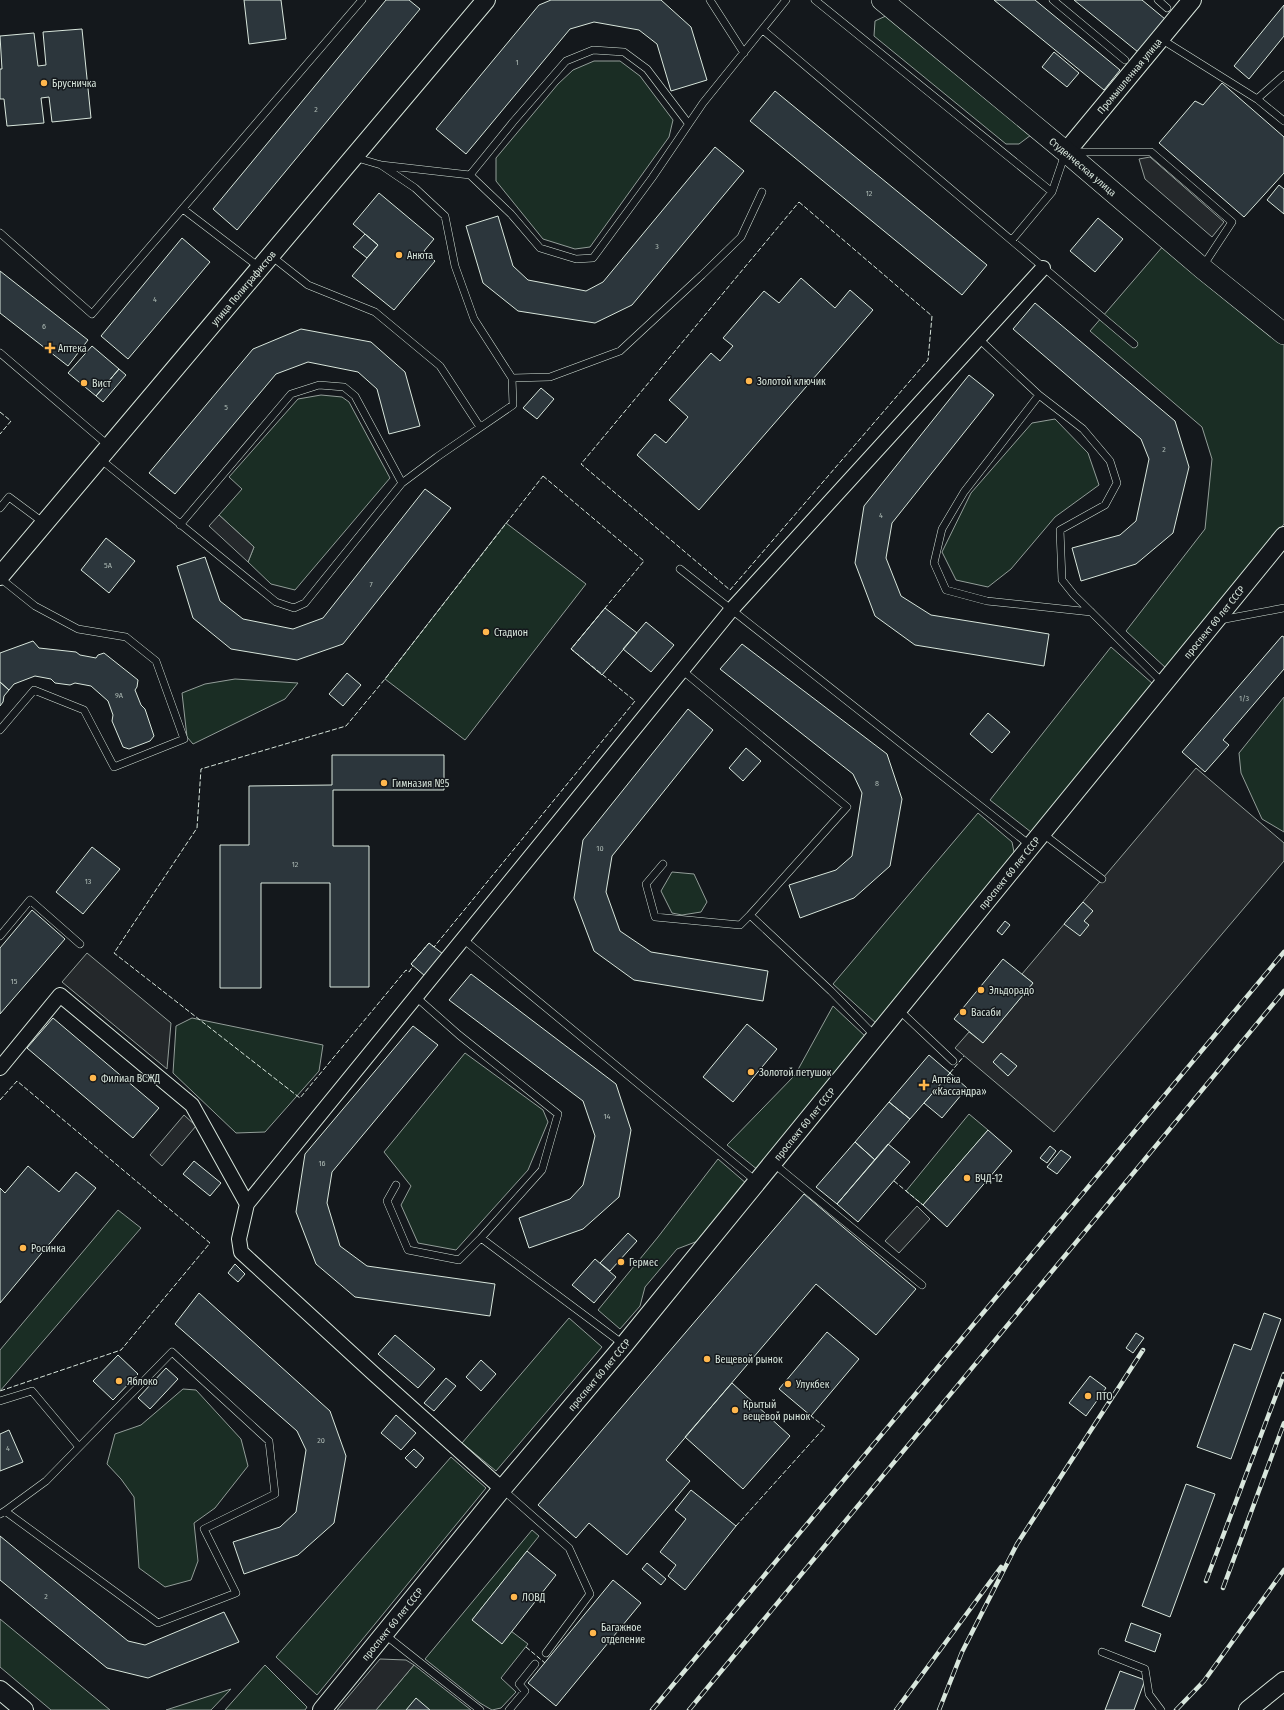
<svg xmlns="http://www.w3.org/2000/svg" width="1284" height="1710" font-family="'Fira Sans Condensed',sans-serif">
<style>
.green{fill:#1a2d24;stroke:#939e99}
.parking{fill:#24282b;stroke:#939e99}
.building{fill:#2c363c;stroke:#d8e6dc}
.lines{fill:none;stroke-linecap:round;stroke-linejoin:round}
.service-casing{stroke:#d8e6dc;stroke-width:8}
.minor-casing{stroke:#d8e6dc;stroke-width:16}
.tertiary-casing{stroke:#d8e6dc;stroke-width:20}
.secondary-casing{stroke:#d8e6dc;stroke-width:22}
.service{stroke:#14181c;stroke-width:7}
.minor{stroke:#14181c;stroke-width:14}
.tertiary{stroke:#14181c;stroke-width:18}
.secondary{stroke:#14181c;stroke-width:21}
.rail-casing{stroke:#d8e6dc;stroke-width:4.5}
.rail{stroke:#14181c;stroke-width:3;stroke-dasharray:9;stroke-linecap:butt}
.fence{stroke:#d8e6dc;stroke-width:1;stroke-dasharray:5 2;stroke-linecap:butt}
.poi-dot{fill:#ffb74d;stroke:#14181c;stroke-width:1.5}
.labels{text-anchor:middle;stroke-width:3;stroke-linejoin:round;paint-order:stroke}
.number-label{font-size:8px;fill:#adbab4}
.street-label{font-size:10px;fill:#d8e6dc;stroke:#14181c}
.poi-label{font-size:10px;fill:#d8e6dc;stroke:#14181c;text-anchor:start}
</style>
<rect width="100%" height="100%" fill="#14181c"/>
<path class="green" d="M890,14L1031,135L1019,144H1006L874,36L875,21Z
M594,61H620L640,76L673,120L669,137L590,247L575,249L543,239L496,181V158L558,84L573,70Z
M1164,245L1284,340V524L1167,669L1126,631L1205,529L1212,459L1202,427L1090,331Z
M321,395L342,397L349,402L390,478L295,590L271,584L248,562L254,547L219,515L242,489L229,477L298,399Z
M1055,419L1088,453L1099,485L1055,517L1011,569L988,587L956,580L942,552L971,493L1032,423Z
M506,523L586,584L465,740L385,679Z
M1111,647L1153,684L1031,832L990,800Z
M235,679L298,683L285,699L193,744L187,737L182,693L205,684Z
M1284,697V832L1262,819L1241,773L1239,753Z
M978,813L1012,842L1015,857L877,1024L833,984Z
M672,872L694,874L707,902L701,912L682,915L672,913L661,891Z
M833,1006L866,1037L758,1170L727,1145L795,1075Z
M192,1018L323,1045L319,1071L265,1132L236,1133L173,1073L176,1026Z
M465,1053L543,1110L548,1122L528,1170L456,1250L418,1243L401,1205L411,1186L384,1152Z
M969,1114L988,1130L923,1205L906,1191Z
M718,1159L747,1184L698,1241L677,1249L645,1287L640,1306L620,1329L598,1310L658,1237Z
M118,1210L141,1228L0,1391V1350Z
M569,1318L602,1347L496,1471L462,1443Z
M183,1389L196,1390L241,1439L248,1466L215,1508L194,1523L198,1561L191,1580L165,1587L139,1568L134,1497L121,1479L107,1464L115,1434L141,1425Z
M451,1457L486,1488L317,1695L276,1657Z
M532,1530L539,1536L472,1620L511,1631L528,1644L501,1678L516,1692L501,1708L492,1710L480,1703L425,1659Z
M0,1619L110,1710H51L0,1667Z
M265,1665L307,1707L305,1710H225Z
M414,1665L471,1710H376Z
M231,1689L211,1710H166Z"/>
<path class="parking" d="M1150,157L1224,222L1212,237L1145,179L1139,159Z
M219,515L254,547L248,562L209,526Z
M1196,768L1284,843V861L1054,1132L955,1048L969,1032L983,1043L1033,983L1022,974Z
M87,953L171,1023L167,1069L62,982Z
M184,1115L196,1126L162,1166L150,1155Z
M917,1206L930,1219L899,1253L885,1241Z
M380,1659L406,1660L414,1665L376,1710H337Z"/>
<path class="building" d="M244,0H281L286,39L249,44Z
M386,0H409L420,9L237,230L213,209Z
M551,0H661L691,27L707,80L671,91L657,44L639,30L594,22L570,29L466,154L436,129L539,5Z
M994,0H1035L1120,70L1104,90Z
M1074,0H1142L1165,19L1138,52Z
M1284,5V36L1249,79L1234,66Z
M82,29L91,118L52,122L49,97L41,98L44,123L7,126L4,99H0V69H2L0,36L34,33L38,66L46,65L43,32Z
M1054,52L1079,73L1067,87L1042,67Z
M1222,83L1284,137V173L1244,217L1159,143L1195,101L1203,105Z
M775,91L987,265L962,295L750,121Z
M715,147L744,171L632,305L595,323L518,311L483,283L466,226L498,216L513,266L528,280L586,291L603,282Z
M1279,185L1284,189V214L1267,200Z
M379,193L434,239L424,251L435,261L394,310L352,276L378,245L353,224Z
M1098,218L1123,239L1095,272L1070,251Z
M365,234L378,245L367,258L353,247Z
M182,238L210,262L128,359L101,336Z
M0,271L88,340L68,366L0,313Z
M801,278L835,308L850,290L873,310L699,510L637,455L655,434L666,443L688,417L669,400L711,353L720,361L733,346L723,338L764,291L779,303Z
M1035,303L1175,421L1189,467L1173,533L1136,564L1081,581L1072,548L1120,535L1136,521L1149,459L1141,439L1013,329Z
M301,329L371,342L405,372L420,426L389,434L377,389L358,372L308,362L276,374L175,494L149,473L253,349Z
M92,346L119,369L96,396L68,373Z
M119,369L126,375L103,402L96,396Z
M969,375L994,395L892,523L886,558L901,596L931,615L1049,634L1044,666L915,645L875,616L855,563L864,506Z
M541,388L554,399L537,419L523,408Z
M425,489L451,508L343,644L297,660L231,649L193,618L177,566L205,557L220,601L243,619L293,629L323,618Z
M106,538L135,561L109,593L81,570Z
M605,608L637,633L602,675L571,649Z
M646,622L674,645L651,672L623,649Z
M1282,636L1284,637V669L1223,740L1229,745L1205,772L1182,752Z
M33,641L39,648L76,652L80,655L96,658L98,655L104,653L138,680L137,687L135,690L141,705L145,709L154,736L150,741L129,749L123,747L112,721L113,715L108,701L91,686L75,683L70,685L55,683L51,679L35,676L14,684L9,690L0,682V653Z
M742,644L887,754L902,799L890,866L854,898L800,918L789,885L836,870L852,856L862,793L853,774L720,669Z
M347,673L361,685L343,706L329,694Z
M0,682L9,690L4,696L3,702L0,706Z
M688,709L713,730L612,856L606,892L620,931L651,952L768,971L763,1001L634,980L594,951L574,898L583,840Z
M988,713L1010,732L992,753L970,734Z
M746,748L761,761L743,781L729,768Z
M332,755H444V790H333V846H369V987H330V883H261V988H220V845H249V786L332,785Z
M92,847L120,869L83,914L56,892Z
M1083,902L1093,911L1084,921L1089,925L1080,936L1064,924Z
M32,910L65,939L0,1014V948Z
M1005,921L1010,925L1002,935L997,931Z
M429,943L443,954L425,976L411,964Z
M1003,959L1033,983L983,1043L954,1019Z
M471,974L616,1084L631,1130L619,1197L583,1229L529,1248L519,1218L570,1199L583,1185L595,1136L583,1101L449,1000Z
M53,1018L159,1108L133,1138L27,1048Z
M747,1024L777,1049L733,1102L703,1077Z
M413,1026L438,1045L332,1172L327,1203L340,1246L367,1266L495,1284L490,1316L355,1297L316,1264L296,1212L305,1154Z
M1001,1053L1017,1066L1008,1076L993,1062Z
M929,1055L950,1073L910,1119L889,1102Z
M950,1073L967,1088L942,1118L924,1103Z
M889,1102L910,1119L875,1160L855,1142Z
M988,1130L1012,1151L947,1227L923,1205Z
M855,1142L875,1160L837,1204L816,1187Z
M888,1144L910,1162L858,1222L837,1204Z
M1050,1146L1056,1151L1047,1163L1040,1158Z
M1061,1150L1071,1157L1057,1174L1047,1167Z
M194,1161L221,1183L210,1196L183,1174Z
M28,1166L59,1192L76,1172L96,1188L0,1303V1188L5,1193Z
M804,1194L916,1289L876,1335L816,1284L666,1460L690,1481L627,1555L589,1523L576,1538L538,1505Z
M628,1233L637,1241L610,1271L600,1263Z
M595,1259L616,1277L594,1303L572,1285Z
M235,1264L245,1274L238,1282L228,1273Z
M199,1293L330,1411L346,1456L334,1523L298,1555L244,1574L233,1542L280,1527L296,1512L306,1450L297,1431L175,1324Z
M1264,1313L1281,1319L1231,1459L1197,1447L1234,1344L1251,1350Z
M827,1332L859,1359L811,1416L779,1389Z
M1136,1333L1144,1338L1133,1353L1126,1348Z
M395,1335L435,1369L418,1388L378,1354Z
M118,1355L138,1374L113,1400L93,1381Z
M481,1360L496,1374L481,1391L466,1377Z
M166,1368L178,1379L150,1409L138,1398Z
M1090,1376L1106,1388L1086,1416L1069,1403Z
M446,1378L456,1386L434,1411L424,1403Z
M732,1383L790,1436L743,1489L685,1437Z
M396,1415L416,1433L401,1450L381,1433Z
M9,1430L23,1462L0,1471V1434Z
M414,1449L424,1458L416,1468L405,1458Z
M1186,1484L1215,1494L1170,1617L1142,1606Z
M691,1490L736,1526L685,1590L668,1576L676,1565L660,1552L686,1519L675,1510Z
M0,1536L128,1641L145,1645L224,1612L239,1642L148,1678L107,1668L0,1580Z
M527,1551L556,1575L502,1644L472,1620Z
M647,1563L666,1579L661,1585L642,1569Z
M613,1580L641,1603L556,1706L528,1683Z
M1131,1623L1161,1634L1155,1652L1125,1641Z
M1120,1671L1145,1680L1134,1710H1105Z
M416,1698L430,1710H406Z"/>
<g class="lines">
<g class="service-casing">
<path id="service" d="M710,0L744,53
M815,0L1052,192
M1053,0L1125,60
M1158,0L1167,8
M763,30L1134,344
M1161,39L1257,99L1284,121
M1257,99L1284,75
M688,123L647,69L624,52L593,50L566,61L513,122L470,175L511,214L540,248L576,259L593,258L652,178L703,103L786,0
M1074,152H1151L1232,222L1203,266
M354,157L381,165L470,175
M183,209L259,267
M0,233L92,314L362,0
M1012,240L1052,192L1065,154
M270,255L308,285L375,312L440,366L480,427
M979,339L1039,395L1083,429L1110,461L1117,483L1105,505L1060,530L1062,580L1074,595L1163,683
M0,353L109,446
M512,378L550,377L620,351L702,275L741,237L762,192
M1039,395L964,492L942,529L934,563L946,590L987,601L1091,612
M99,458L276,602L294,608L305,603L402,483L437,457L513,405L512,378L474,319L455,266L445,216L415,188L381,165
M0,508L9,497L44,523
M180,525L291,394L319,385L344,387L355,396L402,483
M680,569L1031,846
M0,578L35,606L78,629L126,637L156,661L184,739L114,767L84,710L34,690L0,730
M1220,620L1284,608
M683,671L847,807L750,915L831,991L875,1036
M1042,833L1102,879
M663,864L646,884L655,917L740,925L750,915
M0,936L30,900L80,944
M463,939L757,1182
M416,997L459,1035L558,1114L542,1170L481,1238L623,1344
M899,1010L953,1061
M773,1163L922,1285
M396,1185L387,1201L408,1250L459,1260L481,1238
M0,1401L32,1391L79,1447
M502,1489L569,1548L590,1594L546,1653
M0,1514L5,1511L46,1481L172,1352L269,1441L275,1494L204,1529L236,1593L158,1623L5,1511
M384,1634L480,1710
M1102,1652L1145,1669L1149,1694L1161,1710
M509,1710L525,1691L519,1684L535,1664"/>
</g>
<g class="minor-casing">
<path id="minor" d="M0,1068L60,995L192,1105L247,1204
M502,1489L374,1374L241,1252L239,1239L247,1204L732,609L1043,268"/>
</g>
<g class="tertiary-casing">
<g id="tertiary">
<path id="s1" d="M1066,152L1192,0"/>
<path id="s2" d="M0,576L486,0"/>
<path d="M0,1690L24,1710"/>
<path id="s3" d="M322,1710L502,1489L624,1345L1284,536"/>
<path d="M1248,1710L1284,1681"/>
</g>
</g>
<g class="secondary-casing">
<g id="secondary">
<path id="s4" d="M882,0L1066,152L1202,268L1284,334"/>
</g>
</g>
<use href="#service" class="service"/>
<use href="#minor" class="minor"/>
<use href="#tertiary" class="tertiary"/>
<use href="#secondary" class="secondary"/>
<g class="rail-casing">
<path id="rail" d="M1206,1581L1284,1374
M1223,1588L1284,1423
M652,1710L1284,952
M689,1710L1284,991
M896,1710L1001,1567
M939,1710L962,1652L1017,1544L1143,1350
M1176,1710L1204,1681L1284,1570"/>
</g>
<use href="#rail" class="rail"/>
<path class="fence" d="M799,202L932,316L928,360L730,590L581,464Z
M0,412L11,421L0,434
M543,476L644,561L571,649L635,701L434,947L429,943L411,964L413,966L409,972L406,970L300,1098L114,953L197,828L201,769L346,726L385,679Z
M950,1073L964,1056
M0,1100L17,1081L210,1243L121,1350L0,1391
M894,1181L923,1205
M736,1526L825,1427L811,1416
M526,1647L545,1663"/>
</g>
<g class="poi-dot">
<circle cx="44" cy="83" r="4"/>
<circle cx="399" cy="255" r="4"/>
<path d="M48 342h4v4h4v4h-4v4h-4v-4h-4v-4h4z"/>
<circle cx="749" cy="381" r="4"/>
<circle cx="84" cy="383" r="4"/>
<circle cx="486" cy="632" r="4"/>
<circle cx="384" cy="783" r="4"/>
<circle cx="981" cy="990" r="4"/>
<circle cx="963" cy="1012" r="4"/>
<circle cx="751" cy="1072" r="4"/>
<circle cx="93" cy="1078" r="4"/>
<path d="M922 1079h4v4h4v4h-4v4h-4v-4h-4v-4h4z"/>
<circle cx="967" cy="1178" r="4"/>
<circle cx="23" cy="1248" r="4"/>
<circle cx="621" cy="1262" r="4"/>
<circle cx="707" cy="1359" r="4"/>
<circle cx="119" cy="1381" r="4"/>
<circle cx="788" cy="1384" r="4"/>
<circle cx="1088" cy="1396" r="4"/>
<circle cx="735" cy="1410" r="4"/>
<circle cx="514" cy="1597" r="4"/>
<circle cx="593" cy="1633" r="4"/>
</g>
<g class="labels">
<g class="number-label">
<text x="517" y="65">1</text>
<text x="316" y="112">2</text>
<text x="869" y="196">12</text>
<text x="657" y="249">3</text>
<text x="155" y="302">4</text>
<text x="44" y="329">6</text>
<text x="226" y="410">5</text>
<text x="1164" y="452">2</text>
<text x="881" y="518">4</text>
<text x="108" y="568">5А</text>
<text x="371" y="587">7</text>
<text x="119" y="698">9А</text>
<text x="1244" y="701">1/3</text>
<text x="877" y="786">8</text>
<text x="600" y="851">10</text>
<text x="295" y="867">12</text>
<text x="88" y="884">13</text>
<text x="14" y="984">15</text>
<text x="607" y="1119">14</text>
<text x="322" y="1166">16</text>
<text x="321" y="1443">20</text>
<text x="8" y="1451">4</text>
<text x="46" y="1599">2</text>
</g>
<g class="street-label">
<text dy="4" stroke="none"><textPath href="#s1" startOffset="99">Промышленная улица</textPath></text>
<text dy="4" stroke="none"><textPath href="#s4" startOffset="261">Студенческая улица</textPath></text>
<text dy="4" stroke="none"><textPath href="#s2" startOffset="377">улица Полиграфистов</textPath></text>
<text dy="4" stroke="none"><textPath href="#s3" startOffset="1407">проспект 60 лет СССР</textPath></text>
<text dy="4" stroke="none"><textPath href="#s3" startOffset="1083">проспект 60 лет СССР</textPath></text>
<text dy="4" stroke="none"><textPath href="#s3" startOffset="759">проспект 60 лет СССР</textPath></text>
<text dy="4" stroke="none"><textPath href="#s3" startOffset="435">проспект 60 лет СССР</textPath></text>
<text dy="4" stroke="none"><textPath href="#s3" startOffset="111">проспект 60 лет СССР</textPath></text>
</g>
<g class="poi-label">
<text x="52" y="87">Брусничка</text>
<text x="407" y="259">Анюта</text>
<text x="58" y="352">Аптека</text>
<text x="757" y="385">Золотой ключик</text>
<text x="92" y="387">Вист</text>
<text x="494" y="636">Стадион</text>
<text x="392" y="787">Гимназия №5</text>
<text x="989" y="994">Эльдорадо</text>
<text x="971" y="1016">Васаби</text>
<text x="759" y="1076">Золотой петушок</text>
<text x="101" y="1082">Филиал ВСЖД</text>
<text x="932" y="1083">Аптека<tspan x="932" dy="12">«Кассандра»</tspan></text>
<text x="975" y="1182">ВЧД-12</text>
<text x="31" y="1252">Росинка</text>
<text x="629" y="1266">Гермес</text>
<text x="715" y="1363">Вещевой рынок</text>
<text x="127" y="1385">Яблоко</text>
<text x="796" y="1388">Улукбек</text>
<text x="1096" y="1400">ПТО</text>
<text x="743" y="1408">Крытый<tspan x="743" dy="12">вещевой рынок</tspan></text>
<text x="522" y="1601">ЛОВД</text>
<text x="601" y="1631">Багажное<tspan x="601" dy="12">отделение</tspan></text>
</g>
</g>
</svg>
